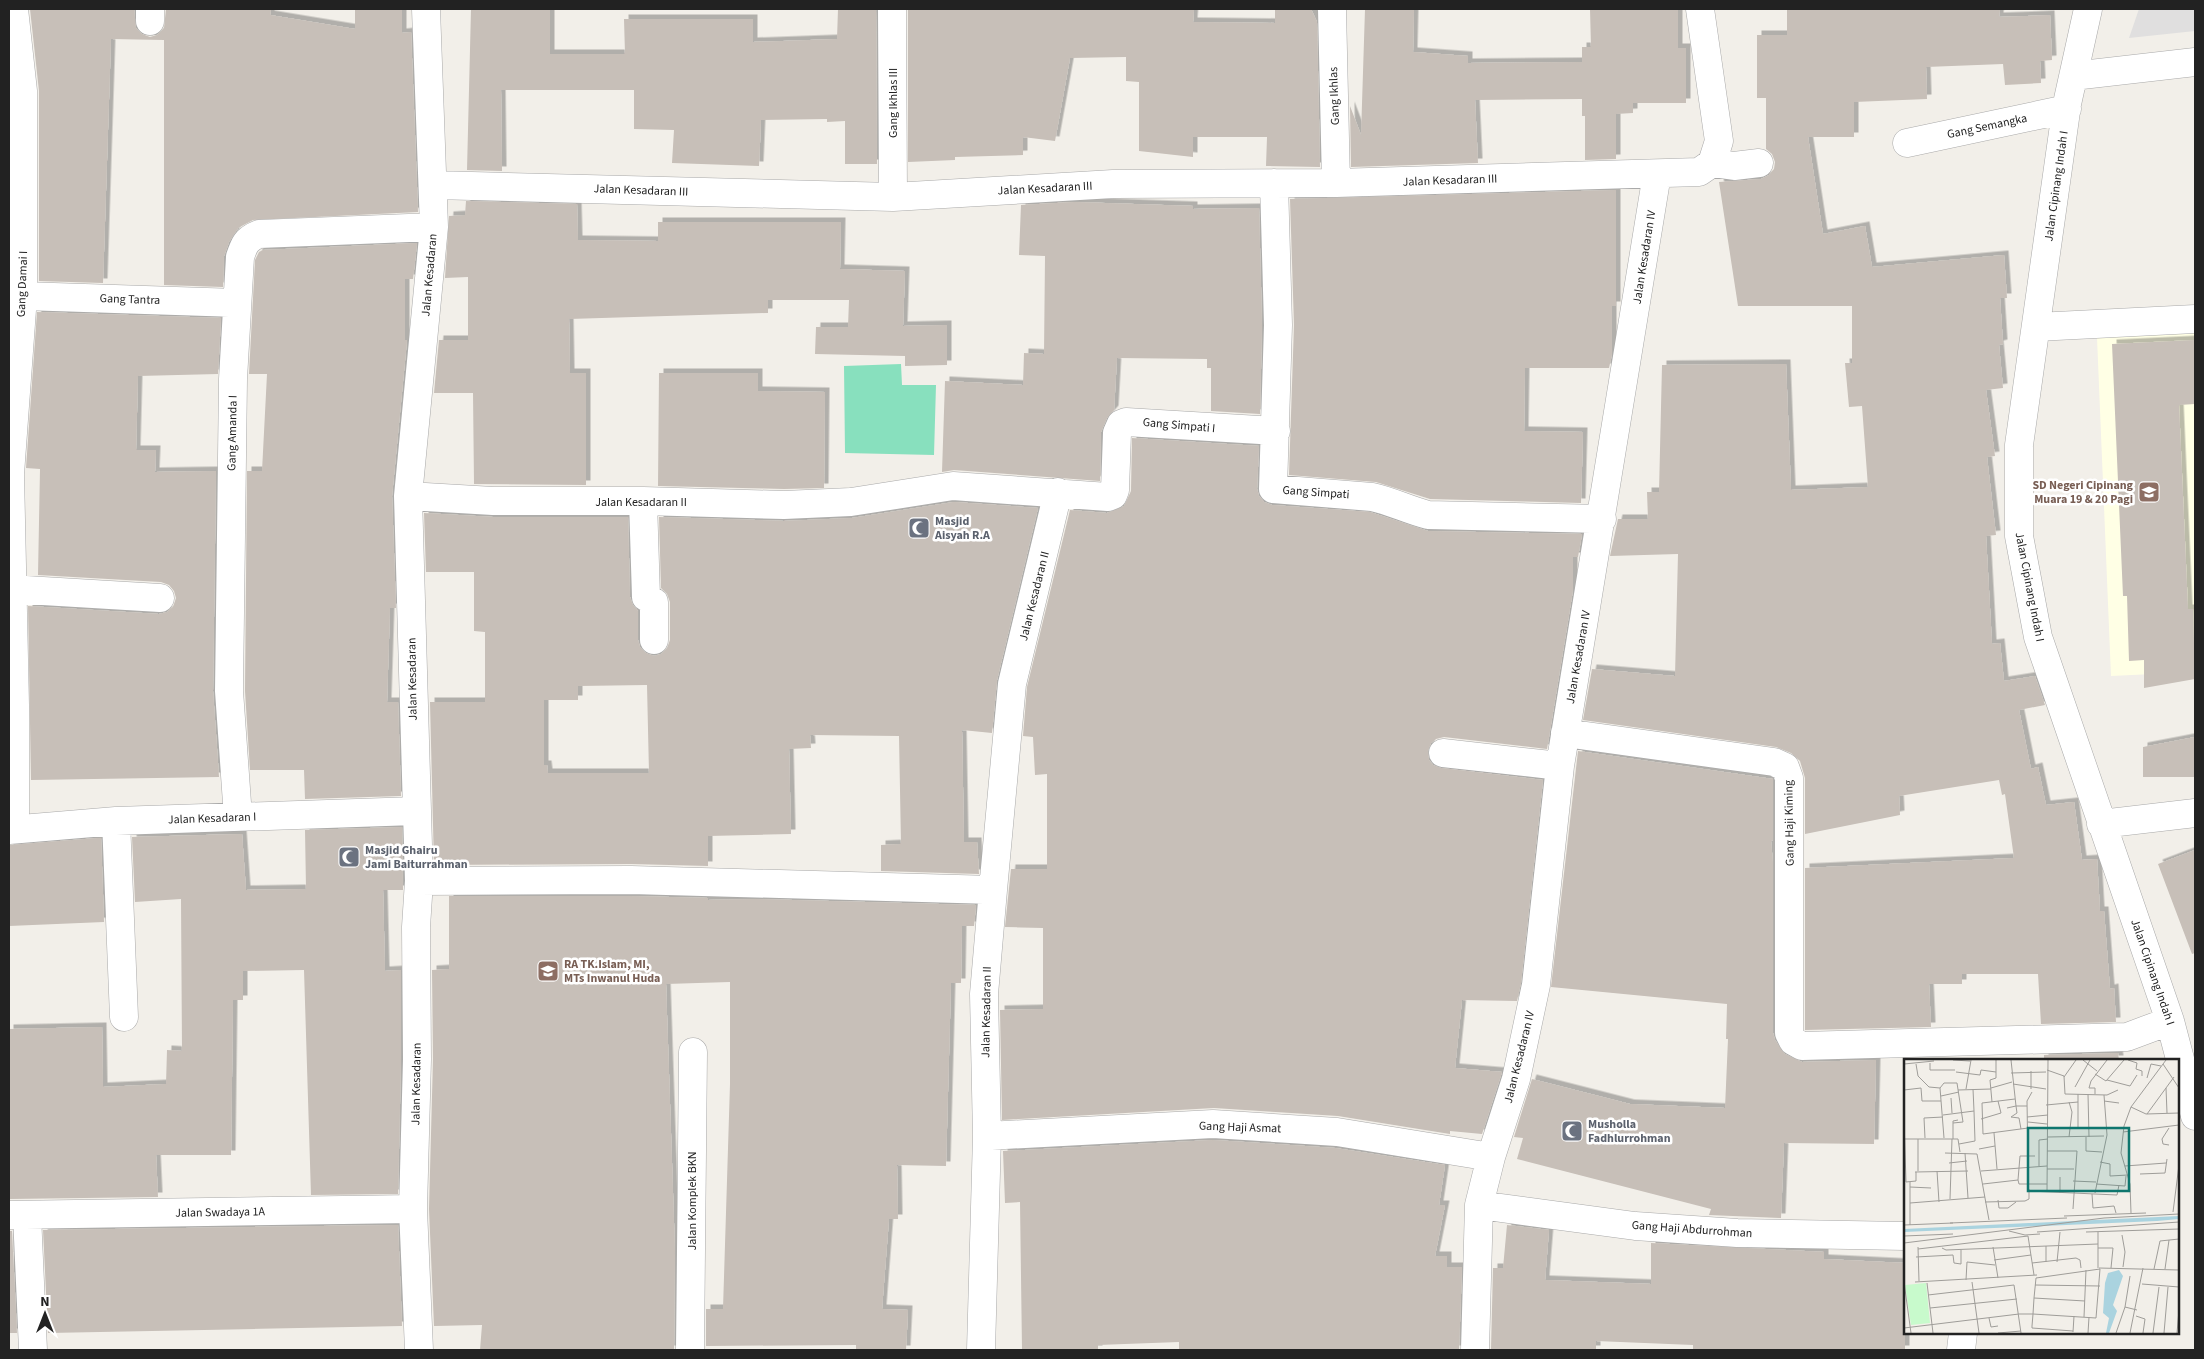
<svg xmlns="http://www.w3.org/2000/svg" width="2204" height="1359" font-family="'Source Sans 3',sans-serif">
<style>
.residential{fill:#e0dfdf}
.education{fill:#ffffe5}
.pitch{fill:#88e0be}
.building{fill:#c7bfb8;fill-rule:evenodd;filter:url(#shadow)}
.lines{fill:none;stroke-linecap:round;stroke-linejoin:round}
.minor-casing{stroke:#a9a9a9;stroke-width:29}
.minor{stroke:#fff;stroke-width:28}
.labels{text-anchor:middle;stroke-width:5;stroke-linejoin:round;paint-order:stroke}
.street-label{font-size:12px;fill:#222;stroke:#fff}
.education-label{font-size:12px;font-weight:bold;fill:#785e54;stroke:#fff;text-anchor:end}
.worship-label{font-size:12px;font-weight:bold;fill:#5b616d;stroke:#fff;text-anchor:start}
.inset-road{fill:none;stroke:#9f9d99;stroke-width:1}
.view{fill:#0f766e;fill-opacity:0.15;stroke:#0f766e;stroke-width:2.5}
.inset-edge{fill:none;stroke:#222;stroke-width:2.5}
</style>
<defs>
<filter id="shadow"><feDropShadow dx="4.5" dy="-4.5" stdDeviation="0" flood-color="#0004"/></filter>
</defs>
<rect width="100%" height="100%" fill="#f2efe9"/>
<path class="residential" d="M2139,9H2195V31L2129,38Z"/>
<path class="education" d="M2195,309V672L2111,676L2096,313Z"/>
<path class="pitch" d="M901,364L902,385H936L934,455L845,453L844,366Z"/>
<path class="building" d="M30,9H134L136,28L142,34L150,37L157,35L164,28L166,9H271L270,15L355,29V9H402V33L411,32L418,212L253,220L238,228L229,242L224,256L223,287L164,285V40L111,39L103,283L39,281V91Z
M471,9H550V54H625L624,19H753V42L837,39L838,9H876L877,164H845V121L827,122V119L761,120L759,166L672,163L674,130L634,129V90H501L502,171L467,170Z
M908,9H1194L1193,22L1275,23V9H1311L1317,22L1320,167L1266,166L1267,137H1193V157L1139,151V82L1126,81V57L1070,58L1055,141L1023,137V155L955,157V160L908,162Z
M1365,9H1414L1413,52L1468,56V63L1582,62V47H1591L1590,9H1678V48H1686V103H1633V113L1616,114V159L1585,160V116H1582V99L1475,100L1478,163L1351,167L1350,106L1361,135Z
M1787,9H2000L1999,17L2050,15L2052,60L2040,61L2041,83L2005,85L2003,64L1926,67L1927,99L1854,102V137H1808L1823,234L1865,226L1872,267L2004,255L2007,298H2000L2003,344L1999,345L2003,388L1986,390L1995,456L1987,457L1996,535L1986,536L1992,644L2000,643L2004,681L2035,676L2045,705L2019,710L2031,769L2038,767L2046,805L2074,802L2082,860L2097,859L2100,911H2104L2110,989L2114,988L2116,1022L2041,1024L2038,974H1962V984H1929L1931,1027L1805,1030V868L2014,858L2005,794L2002,795L1999,780L1899,796L1900,815L1805,834V778L1800,761L1791,753L1776,747L1583,720L1592,669L1675,676L1678,554L1610,556L1618,519H1648L1647,492H1659L1662,365L1786,364L1791,490L1868,487L1862,406L1849,407L1845,363H1852V306H1738L1719,182L1761,179L1769,175L1774,169L1775,162L1772,154L1766,149V98H1757V35H1787Z
M1616,190V306H1612V354L1609,368H1525L1524,431L1583,432L1581,503L1430,499L1376,482L1289,475L1294,325L1290,199Z
M466,201L577,204L578,240L658,241V222H841L840,269L905,271L903,326L947,325V365L905,366V356L815,354L816,327H848L849,300H768V313L569,319L570,373H586V485L474,484L473,393H434L439,340H468V277L445,278L449,216L465,215Z
M1075,202L1193,206V209L1259,208L1262,325L1260,414L1211,411V368H1207V359L1117,358L1114,410L1107,418L1101,432L1100,481L954,470L942,472L945,381L1023,385L1024,353L1044,354L1045,256L1019,255L1021,205Z
M417,243L413,279H405V340H407L392,496L396,608H390L387,702H398L401,796L305,799L304,770H250L245,691L247,471H262L267,374H249L255,260L259,252L263,250Z
M37,312L221,318L218,374L138,376L136,450H156L155,472L216,471L213,691L219,777L31,780L28,606L159,614L167,612L173,607L176,598L174,591L169,585L161,582L38,575L40,469L26,468Z
M2195,340V404L2179,405L2188,609H2193L2195,679L2144,688V660L2129,661L2127,596H2123L2112,344Z
M659,373H758V391L825,392L824,488L784,489L658,486Z
M1132,438L1259,446L1257,489L1259,496L1264,502L1272,505L1370,512L1428,531L1582,534L1578,557H1573V590L1547,749L1444,737L1436,739L1431,743L1428,751L1429,760L1433,765L1441,768L1543,780L1521,983L1517,1001L1462,1000L1455,1068L1502,1072L1482,1134L1450,1131V1134L1338,1116L1214,1108L1002,1120L1000,1010L1043,1009V928L1005,927L1011,869H1047V774L1035,775L1033,737L1023,736L1027,687L1070,510L1107,513L1124,506L1131,491Z
M954,502L1038,508L997,680L992,733L962,730L964,842H977L979,874L881,871V845L901,844L899,736L810,735L811,748L789,749L791,834L708,836V866L631,864L434,865L430,702H485V632L474,631V572H426L424,513L493,517H628L630,597L633,605L638,611V640L640,647L646,653L654,656L661,654L667,648L670,640V602L667,594L661,588L659,517L784,521L852,518ZM647,685L649,773H548L547,765H544V700H578V686Z
M2195,737V777H2143V747Z
M1578,751L1773,779V840L1771,841L1773,863V1033L1775,1040L1785,1054L1802,1062L1876,1060L1874,1144L1784,1143L1781,1218L1709,1215L1711,1209L1517,1159L1523,1138L1514,1137L1532,1079L1630,1104L1725,1108L1728,1039H1726L1727,1004L1551,987Z
M402,827L403,890H383L385,971L401,970V1059L398,1194L311,1195L304,970L243,971V1000H233L231,1155H156L158,1197L9,1199V1029L102,1027L103,1087L166,1084L167,1050L182,1051L181,899L135,902L132,837L242,834L246,890L306,889L305,830Z
M98,838H101L104,922L9,926V845Z
M2195,850V953L2192,954L2158,864Z
M449,896H631L708,898V900L756,899L976,905L974,926H962L961,983H951L946,1166L897,1165L898,1219H889L882,1309L908,1310L906,1350H856V1345L706,1346V1309H723L730,1084V982L666,984L675,1252L674,1350H480L482,1325L434,1326L429,1209L433,1059L432,970L449,969Z
M2118,1053L2119,1060H2044V1055Z
M1213,1140L1335,1148L1445,1165L1439,1205H1445L1435,1256H1447V1267H1462L1459,1350H1179V1342L1098,1345V1350H1022L1020,1202L1005,1203L1003,1151Z
M398,1225L402,1326L48,1333L43,1230Z
M1507,1225L1549,1230L1545,1280L1651,1284V1243L1824,1252V1259L1905,1263V1350H1693V1345L1596,1341V1350H1491L1493,1268H1503Z
M9,1231H12L17,1333H9Z"/>
<g class="lines">
<g class="minor-casing">
<path id="minor" d="M14,9L23,91V296L10,474L15,705V829
M892,9L893,197
M1332,9L1336,183
M2088,9L2067,104L2019,445V536L2038,637L2170,1021L2195,1116
M150,21V9
M2073,76L2195,62
M1907,143L2067,109
M1712,163L1734,166L1759,163
M1274,183L1278,325L1273,489L1372,497C1391,501 1408,510 1428,515L1602,519
M434,185L893,197L1113,184L1336,183L1699,172L1712,163L1719,141L1700,9
M23,296L237,303
M2036,327L2195,319
M408,496L493,501H643L784,505L851,502L953,486L1108,497L1113,495L1115,490L1117,433L1121,424L1126,422L1276,431
M643,501L646,597L654,602V640
M9,589L160,598
M1565,733L1774,762L1785,767L1789,778V1033L1793,1041L1802,1046L2127,1037L2170,1021
M1443,753L1560,766
M238,817L229,691L233,379L240,257C244,245 246,239 259,234L434,227
M116,821L124,1017
M2101,824L2195,813
M9,830L116,821L415,811
M419,881L631,880L993,890
M987,1136L1213,1124L1337,1132L1491,1157
M1479,1205L1635,1226L1737,1233L1905,1236
M9,1215L413,1209
M27,1215L33,1350
M419,1350L413,1209L417,1059L416,927L419,881L408,496L434,227L426,9
M690,1350L693,1052
M981,1350L987,1136L984,994L993,890L1012,684L1058,492
M1475,1350L1479,1205L1491,1157L1516,1079L1536,985L1560,766L1657,174
M1961,1350L1963,1333"/>
</g>
<use href="#minor" class="minor"/>
</g>
<defs>
<g id="school-square" transform="scale(1.125)"><rect x="-9" y="-9" width="18" height="18" rx="4" fill="#8d6e63" stroke="#fff"/><path d="M0-5L7-2L0 1L-7-2ZM-4 1L0 2.5L4 1V4Q0 6-4 4Z" fill="#fff"/></g>
<g id="mosque-square" transform="scale(1.125)"><rect x="-9" y="-9" width="18" height="18" rx="4" fill="#6b7280" stroke="#fff"/><path d="M3.5-4.9A6 6 0 1 0 3.5 4.9A5 5 0 1 1 3.5-4.9Z" fill="#fff"/></g>
</defs>
<g fill-rule="evenodd">
<use href="#school-square" x="2149" y="492"/>
<use href="#mosque-square" x="919" y="528"/>
<use href="#mosque-square" x="349" y="857"/>
<use href="#school-square" x="548" y="971"/>
<use href="#mosque-square" x="1572" y="1131"/>
</g>
<g class="labels">
<g class="street-label">
<text transform="translate(1334 96) rotate(-92)" y="4">Gang Ikhlas</text>
<text transform="translate(893 103) rotate(-90)" y="4">Gang Ikhlas III</text>
<text transform="translate(1987 126) rotate(-12)" y="4">Gang Semangka</text>
<text transform="translate(1450 180) rotate(-2)" y="4">Jalan Kesadaran III</text>
<text transform="translate(2056 186) rotate(-82)" y="4">Jalan Cipinang Indah I</text>
<text transform="translate(1045 188) rotate(-3)" y="4">Jalan Kesadaran III</text>
<text transform="translate(641 190) rotate(2)" y="4">Jalan Kesadaran III</text>
<text transform="translate(1644 257) rotate(-81)" y="4">Jalan Kesadaran IV</text>
<text transform="translate(429 275) rotate(-85)" y="4">Jalan Kesadaran</text>
<text transform="translate(22 284) rotate(-88)" y="4">Gang Damai I</text>
<text transform="translate(130 299) rotate(2)" y="4">Gang Tantra</text>
<text transform="translate(1179 425) rotate(5)" y="4">Gang Simpati I</text>
<text transform="translate(232 433) rotate(-89)" y="4">Gang Amanda I</text>
<text transform="translate(1316 492) rotate(4)" y="4">Gang Simpati</text>
<text x="641" y="506">Jalan Kesadaran II</text>
<text transform="translate(2030 587) rotate(79)" y="4">Jalan Cipinang Indah I</text>
<text transform="translate(1034 596) rotate(-76)" y="4">Jalan Kesadaran II</text>
<text transform="translate(1578 657) rotate(-80)" y="4">Jalan Kesadaran IV</text>
<text transform="translate(412 679) rotate(-91)" y="4">Jalan Kesadaran</text>
<text transform="translate(212 818) rotate(-2)" y="4">Jalan Kesadaran I</text>
<text transform="translate(1789 823) rotate(-91)" y="4">Gang Haji Kiming</text>
<text transform="translate(2153 972) rotate(71)" y="4">Jalan Cipinang Indah I</text>
<text transform="translate(986 1012) rotate(-89)" y="4">Jalan Kesadaran II</text>
<text transform="translate(1519 1057) rotate(-76)" y="4">Jalan Kesadaran IV</text>
<text transform="translate(416 1084) rotate(-89)" y="4">Jalan Kesadaran</text>
<text transform="translate(1240 1127) rotate(2)" y="4">Gang Haji Asmat</text>
<text transform="translate(692 1201) rotate(-90)" y="4">Jalan Komplek BKN</text>
<text transform="translate(220 1212) rotate(-1)" y="4">Jalan Swadaya 1A</text>
<text transform="translate(1692 1229) rotate(4)" y="4">Gang Haji Abdurrohman</text>
</g>
<g class="education-label">
<text x="2133" y="489">SD Negeri Cipinang<tspan x="2133" dy="14">Muara 19 &amp; 20 Pagi</tspan></text>
<text x="564" y="968" text-anchor="start">RA TK.Islam, MI,<tspan x="564" dy="14">MTs Inwanul Huda</tspan></text>
</g>
<g class="worship-label">
<text x="935" y="525">Masjid<tspan x="935" dy="14">Aisyah R.A</tspan></text>
<text x="365" y="854">Masjid Ghairu<tspan x="365" dy="14">Jami Baiturrahman</tspan></text>
<text x="1588" y="1128">Musholla<tspan x="1588" dy="14">Fadhlurrohman</tspan></text>
</g>
</g>
<g transform="translate(1904 1059)">
<rect width="275" height="275" fill="#f2efe9"/>
<path d="M22,224L26,264L7,266L1,226Z" fill="#c8facc"/>
<path d="M275,157V160L253,162L0,173V170ZM215,211L219,217L209,246L213,252L205,274H202L205,259L199,254L201,224L204,214Z" fill="#aad3df"/>
<path class="inset-road" d="M49,1L66,2M107,1L112,47H123M179,1L193,12M224,1L233,4L232,10L238,12V17M26,4V11H51M0,5L30,2M12,5L14,17L25,28L36,29M259,5L275,29M143,11L160,17L161,35L203,36L214,31M52,13L76,16L77,11L92,13M107,14L142,13M191,15L202,22L220,1M160,18L172,1M243,19L247,5L257,7M203,21L226,27L233,16M109,25L142,30M171,28L186,1M36,29L40,79M36,29L40,24H53M87,29L108,23M262,29L263,54M62,30L67,1M69,30L70,52M127,30V12M0,31L17,29L18,42H37M54,31L87,30M174,35V69M184,35L185,78M191,35V29H185L187,22L203,1M37,37L55,33M47,39L48,54M111,40L78,44L79,75L124,69M200,42L215,44M88,43L86,21L92,19V1M165,43L168,53L165,78M142,46L174,43M227,48L242,55L275,54M103,49L112,47L113,54L107,58L115,59L117,70M243,55L270,18M39,56L70,52L71,82L55,85M123,58L144,56M77,60L97,54L94,42M0,61L2,123L12,122V113M124,63L143,65M49,64L59,63L53,24M219,73L275,66M90,74L93,110M144,78L200,77M182,78V92L198,93M21,79L20,59L39,58M1,80H54L56,93M49,80V62L54,61M265,86L259,85L258,80L265,69M75,90L91,87M143,92H173M41,94L73,95L85,161M61,94L64,139M196,103L206,105V117L224,116M45,104L63,102M124,107L123,42L128,33M135,107V81L144,80M221,107L262,104M143,110H170M14,112V80M33,112L35,143M77,112L143,107M11,113L64,112M236,115L261,114L263,100M114,121L116,97H131M169,122L192,123M6,123V166M79,125L114,121L115,125H143M192,125L221,127L222,117M6,128L27,129M125,132L213,136L215,126M143,132L144,1M156,134V118M191,134L203,76L200,36M188,135L189,149L210,147L212,154M46,140L48,80M94,141L95,149H104L112,143M81,143L121,142L125,140V130M6,144L81,138M169,150L173,92M269,153L275,106M227,154L226,125L217,94L220,67L227,48L262,1M160,157L242,154M46,164L163,159M0,166L49,164M105,172L121,176L136,175M133,173L275,163M182,173L275,170M194,173V209M218,176L221,193L219,208M0,177L49,175M0,184L200,159L275,155M14,188L15,222M89,188L94,219M38,189L42,191L194,185M194,189H209L207,209M14,190L124,177L130,216M12,198L49,196L50,204L57,205V191M90,201L127,196M142,203V187M153,203L156,173M128,204L172,199L176,201L177,209M195,209L275,211M250,210L256,182L275,180M261,210L265,181M226,217L221,248L233,251M62,221L63,203L91,206M0,223L7,274M11,223L133,216M68,223L75,274M23,224L29,274M238,225L275,228M131,226L196,227M24,236L110,226L117,274M130,239L181,242M26,249L113,240M232,257L241,260L239,274M180,258L182,211M85,259L87,268L94,267M0,269L115,255H129L192,259L196,210L132,219L130,239L129,255L128,267V269L169,272M169,273L170,257M94,274L117,272M184,274L185,258M212,274L221,248M226,274L239,209M249,274L255,228M260,274L264,228M273,274L275,251"/>
<path class="view" d="M124,69H225V132H124Z"/>
<rect width="275" height="275" class="inset-edge"/>
</g>
<rect width="2204" height="1359" fill="none" stroke="#222222" stroke-width="20"/>
<g transform="translate(45 1314)" stroke="#ffffff" stroke-width="4" paint-order="stroke">
<path d="M0-4L9 19L0 12L-9 19Z" fill="#222222"/>
<text y="-8" font-size="14" font-weight="bold" text-anchor="middle" fill="#222222">N</text>
</g>
</svg>
